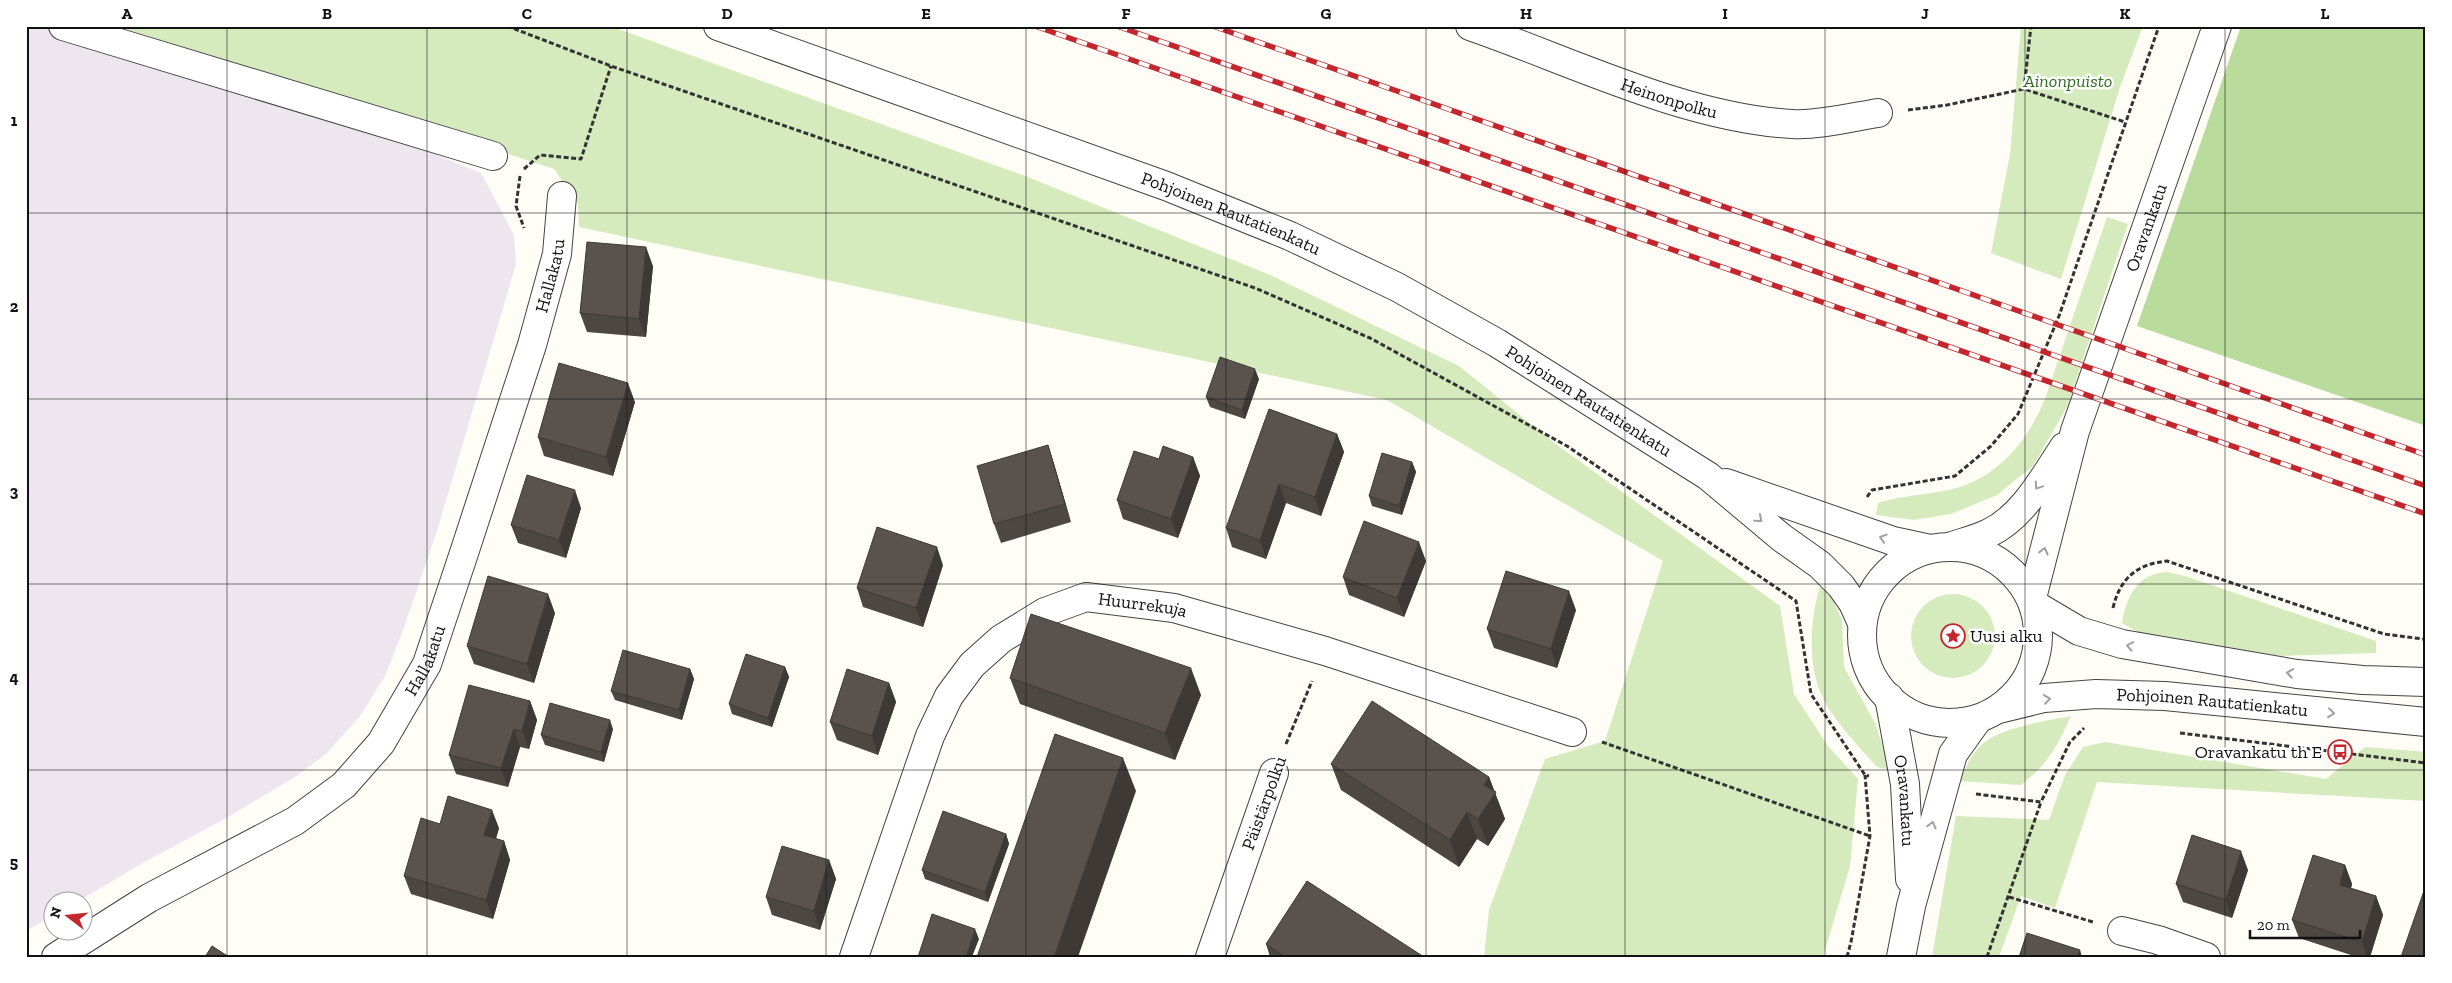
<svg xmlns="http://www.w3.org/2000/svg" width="2452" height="983" font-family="'Zilla Slab',serif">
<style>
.industrial{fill:#eee6ef}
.green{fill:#d5ebbd}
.forest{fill:#b9dc9c}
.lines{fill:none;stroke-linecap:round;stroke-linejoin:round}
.minor-casing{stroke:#444;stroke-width:30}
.path{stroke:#333;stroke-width:3;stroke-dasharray:5 2.5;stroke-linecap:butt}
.minor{stroke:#fff;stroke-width:28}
.rail-casing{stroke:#c4262e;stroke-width:5.5}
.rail{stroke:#fff;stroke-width:4;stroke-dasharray:11;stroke-linecap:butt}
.wall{fill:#4d4742}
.shaded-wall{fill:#3f3936}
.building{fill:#5a524d;stroke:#3f3936}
.oneway{stroke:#a0a0a0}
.grid{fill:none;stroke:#111;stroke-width:1;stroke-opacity:0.55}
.labels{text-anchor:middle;stroke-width:5;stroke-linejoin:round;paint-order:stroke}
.park-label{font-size:18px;font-style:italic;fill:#2f6b1f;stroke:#fff}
.street-label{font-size:18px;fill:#111;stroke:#fff}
.poi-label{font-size:18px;fill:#111;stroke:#fff;text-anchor:start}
.neatline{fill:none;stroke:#111;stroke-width:2}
.grid-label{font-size:16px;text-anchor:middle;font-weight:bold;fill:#111}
</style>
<rect width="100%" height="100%" fill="#fffdf5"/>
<path class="industrial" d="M26,26H115L146,36L481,173L514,235L516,264L437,531L402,633L385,676L360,716L326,754L292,779L221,821L148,860L80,900H52V916L26,931Z"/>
<path class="green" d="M117,26H610L1025,176L1268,274L1459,366L1557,445L1780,606L1794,694L1828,746L1858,779L1850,866L1823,957H1484L1489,910L1545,759L1605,741L1663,561L1387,400L579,227L578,204L554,169Z
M2021,26H2143L2120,87L2061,279L1991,253L2010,154Z
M2107,217L2128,224L2067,407L2033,466L1997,495L1951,514L1914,520L1876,515L1878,503C1902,495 1928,495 1953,489C1998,477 2027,442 2045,399Z
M2167,572L2185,576L2376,641V653L2281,656L2145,636L2122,623C2126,597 2138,573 2167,572Z
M1821,584L1832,598L1842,620L1844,667L1876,725L1888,763L1887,769L1877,767C1856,743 1826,714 1817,683C1808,653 1811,613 1821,584Z
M1911 636a42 42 0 1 1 84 0a42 42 0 1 1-84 0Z
M2071,716C2058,746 2047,765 2021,785L1960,781C1966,766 1972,752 1985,742C2002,728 2049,720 2071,716Z
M2105,742L2326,779L2365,747L2426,752V801L2097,782L2055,908L2021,896L1999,957H1932L1956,816L2049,820L2065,775L2083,747Z"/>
<path class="forest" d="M2241,26H2426V426L2137,326Z"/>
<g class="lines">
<g class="minor-casing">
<g id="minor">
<path d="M63,26L493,156"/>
<path id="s1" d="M718,26L1166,186L1290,236L1397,287L1497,343L1708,476L1782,538L1820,565L1841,586L1853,603L1862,623"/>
<path id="s2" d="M1470,26C1571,61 1685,118 1792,124C1816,126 1853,117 1878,113"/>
<path d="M1726,483L1893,541L1930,549"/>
<path d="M1952,546C1964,542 1977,539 1989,533C2023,517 2044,477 2064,447"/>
<circle cx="1950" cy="635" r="88"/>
<path id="s3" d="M2032,598L2075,431L2217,26"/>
<path d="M2035,605L2079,631L2122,644L2297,674L2363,680L2426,682"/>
<path id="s4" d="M1889,697L1905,784L1910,879"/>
<path id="s5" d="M1999,709L2044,698L2096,694L2165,696L2426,722"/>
<path d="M2122,931L2158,940L2206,957"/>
<path id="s6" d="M56,957L149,898L295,821L344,785L381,743L427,664L464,553L532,345L557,254L562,196"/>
<path id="s7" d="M854,957L930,736L949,696L972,665L1001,639L1045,612L1086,597L1174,608L1325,651L1572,732"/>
<path d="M1210,957L1274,773"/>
<path d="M1901,957L1911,906L1953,754L1978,719"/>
</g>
</g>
<path class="path" d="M507,26L611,66L1255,288L1370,338L1567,446L1796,601L1811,694L1865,775L1869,776
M2024,89L2031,26
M1908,110L1947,105L2024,89L2125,122
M524,169L540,155L581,159L611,66
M520,176L516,206L524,228
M1867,497L1872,490L1955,476L1991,446L2018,414L2059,316L2159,26
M2113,608C2120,578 2137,564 2167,561L2384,634L2423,639
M2180,733L2426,763
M1602,742L1870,836
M1286,744L1312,681
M1976,794L2041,802L2070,742L2084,728
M2009,897L2093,922
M1847,957L1851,942L1870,836L1865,775
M1987,957L2041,802"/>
<use href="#minor" class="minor"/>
<g class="rail-casing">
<path id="rail" d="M1035,26L2426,514
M1117,26L2426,486
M1213,26L2426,455"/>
</g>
<use href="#rail" class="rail"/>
</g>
<path class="wall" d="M653,266L646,337L587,332L580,313Z
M1259,379L1245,419L1210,407L1206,397Z
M635,402L613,476L544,456L538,437Z
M1337,434L1344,452L1321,516L1286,503L1266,559L1232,547L1226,528Z
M1048,445L1054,464L1071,522L1001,543L994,524Z
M1193,457L1200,476L1178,538L1123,519L1117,500L1159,459Z
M1412,462L1416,472L1402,515L1372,506L1369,496Z
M581,508L566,558L518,543L511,525Z
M1426,561L1404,617L1349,595L1343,577Z
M943,565L923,627L863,607L857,588Z
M1576,610L1557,668L1494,648L1487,629Z
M555,613L534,683L474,664L467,646Z
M785,667L789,677L772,727L732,714L729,704Z
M690,669L694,679L682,720L615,700L611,691Z
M1010,678L1201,695L1175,760L1020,704Z
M889,683L896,702L878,755L837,740L830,722Z
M530,701L537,720L529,749L520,747L508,787L456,774L449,755Z
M613,729L604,762L545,745L541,735Z
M1331,764L1489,777L1505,819L1488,846L1477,839L1459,867L1341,790Z
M440,824L499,828L496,839L504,841L510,860L493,919L411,894L404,876Z
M1006,834L1009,844L988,902L925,879L922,870Z
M829,860L836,879L820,930L772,915L766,897Z
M2345,865L2352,884L2351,888L2376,896L2383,915L2370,957H2357L2299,938L2292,920Z
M2248,870L2232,918L2183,902L2176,884Z
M1266,944L1424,957H1270Z"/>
<path class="shaded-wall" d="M646,247L653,266L646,337L639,319Z
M1255,369L1259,379L1245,419L1242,410Z
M628,383L635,402L613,476L606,457Z
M1337,434L1344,452L1321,516L1315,497Z
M1048,445L1054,464L1071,522L1065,504Z
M1193,457L1200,476L1178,538L1171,519Z
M1412,462L1416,472L1402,515L1399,506Z
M1279,484L1286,503L1266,559L1260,540Z
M575,490L581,508L566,558L559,540Z
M1419,542L1426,561L1404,617L1397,598Z
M937,547L943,565L923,627L916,608Z
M1569,591L1576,610L1557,668L1551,649Z
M548,594L555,613L534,683L527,664Z
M785,667L789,677L772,727L768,718Z
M1191,668L1201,695L1175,760L1165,733Z
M690,669L694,679L682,720L679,710Z
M889,683L896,702L878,755L872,736Z
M530,701L537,720L529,749L522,731Z
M610,720L613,729L604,762L601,752Z
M514,729L520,747L508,787L501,768Z
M1123,758L1136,791L1078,957H1054Z
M1489,777L1505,819L1488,846L1478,819L1484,785Z
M492,810L499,828L491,854L484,835Z
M1467,812L1477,839L1459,867L1450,840Z
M1006,834L1009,844L988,902L985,892Z
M504,841L510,860L493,919L486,900Z
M2241,851L2248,870L2232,918L2226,900Z
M829,860L836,879L820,930L814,911Z
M2345,865L2352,884L2347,904L2340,885Z
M2376,896L2383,915L2370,957H2367L2362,942Z
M975,929L979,939L972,957H966Z
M2080,950L2082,957H2077Z"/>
<path class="building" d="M587,242L646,247L639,319L580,313Z
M1220,357L1255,369L1242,410L1206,397Z
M559,363L628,383L606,457L538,437Z
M1269,409L1337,434L1315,497L1279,484L1260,540L1226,528Z
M1048,445L1065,504L994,524L977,466Z
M1163,446L1193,457L1171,519L1117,500L1134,451L1159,459Z
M1382,453L1412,462L1399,506L1369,496Z
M527,475L575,490L559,540L511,525Z
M1364,521L1419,542L1397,598L1343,577Z
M877,527L937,547L916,608L857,588Z
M1506,571L1569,591L1551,649L1487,629Z
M488,576L548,594L527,664L467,646Z
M1031,614L1191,668L1165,733L1010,678Z
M623,650L690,669L679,710L611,691Z
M746,654L785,667L768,718L729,704Z
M847,669L889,683L872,736L830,722Z
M469,685L530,701L522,731L514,729L501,768L449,755Z
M1372,701L1489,777L1484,785L1496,792L1478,819L1467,812L1450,840L1331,764Z
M550,703L610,720L601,752L541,735Z
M1055,734L1123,758L1054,957H977Z
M448,796L492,810L484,835L504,841L486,900L404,876L421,818L440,824Z
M943,811L1006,834L985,892L922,870Z
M2192,835L2241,851L2226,900L2176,884Z
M782,846L829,860L814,911L766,897Z
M2313,855L2345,865L2340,885L2376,896L2362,942L2292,920Z
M1307,881L1424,957H1285L1266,944Z
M2426,885V957H2401Z
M932,914L975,929L966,957H918Z
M2027,933L2080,950L2077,957H2019Z
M212,946L229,957H205Z"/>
<defs><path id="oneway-chevron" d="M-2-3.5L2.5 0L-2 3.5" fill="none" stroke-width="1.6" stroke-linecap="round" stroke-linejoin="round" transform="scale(1.25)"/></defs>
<g class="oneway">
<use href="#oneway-chevron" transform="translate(2038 486) rotate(124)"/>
<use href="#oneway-chevron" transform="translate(1759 519) rotate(40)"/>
<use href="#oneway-chevron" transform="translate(1883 538) rotate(-162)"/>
<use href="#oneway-chevron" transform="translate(2044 551) rotate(-76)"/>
<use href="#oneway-chevron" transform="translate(2130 646) rotate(-169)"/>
<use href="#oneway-chevron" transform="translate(2290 673) rotate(-171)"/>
<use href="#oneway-chevron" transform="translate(2047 699) rotate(-8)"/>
<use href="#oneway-chevron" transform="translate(2331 713) rotate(6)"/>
<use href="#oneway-chevron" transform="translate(1932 825) rotate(-75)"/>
</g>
<path class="grid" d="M227,26V957M427,26V957M627,26V957M826,26V957M1026,26V957M1226,26V957M1426,26V957M1625,26V957M1825,26V957M2025,26V957M2225,26V957M26,213H2426M26,399H2426M26,584H2426M26,770H2426"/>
<defs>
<g id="sight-ring" transform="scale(1.25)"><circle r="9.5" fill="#fff" stroke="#c4262e" stroke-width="1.5"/><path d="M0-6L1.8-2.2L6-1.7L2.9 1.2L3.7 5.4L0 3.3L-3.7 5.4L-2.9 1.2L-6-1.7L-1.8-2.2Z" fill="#c4262e"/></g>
<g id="bus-ring" transform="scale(1.25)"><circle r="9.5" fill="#fff" stroke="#c4262e" stroke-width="1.5"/><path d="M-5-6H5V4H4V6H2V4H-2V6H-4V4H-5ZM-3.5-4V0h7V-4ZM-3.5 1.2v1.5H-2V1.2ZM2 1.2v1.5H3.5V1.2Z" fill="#c4262e"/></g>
</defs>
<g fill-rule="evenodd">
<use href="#sight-ring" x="1953" y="636"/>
<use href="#bus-ring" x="2340" y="752"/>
</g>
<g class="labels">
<g class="park-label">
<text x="2068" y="87">Ainonpuisto</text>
</g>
<g class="street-label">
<text dy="6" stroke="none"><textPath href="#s2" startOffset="212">Heinonpolku</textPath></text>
<text dy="6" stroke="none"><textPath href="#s1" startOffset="546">Pohjoinen Rautatienkatu</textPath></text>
<text dy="6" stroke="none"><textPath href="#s3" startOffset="388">Oravankatu</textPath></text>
<text dy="6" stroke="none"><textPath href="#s6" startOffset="891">Hallakatu</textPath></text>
<text dy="6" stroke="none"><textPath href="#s1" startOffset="951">Pohjoinen Rautatienkatu</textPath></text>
<text dy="6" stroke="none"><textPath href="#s7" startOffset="508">Huurrekuja</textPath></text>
<text dy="6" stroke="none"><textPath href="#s6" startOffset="486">Hallakatu</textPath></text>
<text dy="6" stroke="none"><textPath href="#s5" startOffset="215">Pohjoinen Rautatienkatu</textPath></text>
<text dy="6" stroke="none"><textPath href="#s4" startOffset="105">Oravankatu</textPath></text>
<text transform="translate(1264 803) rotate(-70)" y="6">Päistärpolku</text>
</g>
<g class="poi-label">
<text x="1970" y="642">Uusi alku</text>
<text x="2322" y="758" text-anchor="end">Oravankatu th E</text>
</g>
</g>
<rect width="2452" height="983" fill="none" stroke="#ffffff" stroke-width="55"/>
<g transform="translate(68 916) rotate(286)"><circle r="24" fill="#ffffff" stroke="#a0a0a0"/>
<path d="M0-4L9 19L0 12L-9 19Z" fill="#c4262e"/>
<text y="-8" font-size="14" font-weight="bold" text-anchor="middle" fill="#111111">N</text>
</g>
<path d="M2250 930v8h110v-8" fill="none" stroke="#111111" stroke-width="2.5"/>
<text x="2257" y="930" font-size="15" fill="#111111" stroke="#ffffff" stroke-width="4" paint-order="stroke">20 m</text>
<rect x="28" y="28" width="2396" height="928" class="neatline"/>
<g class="grid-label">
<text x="127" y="19">A</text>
<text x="327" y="19">B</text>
<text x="527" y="19">C</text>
<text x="727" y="19">D</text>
<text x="926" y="19">E</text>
<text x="1126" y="19">F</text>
<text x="1326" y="19">G</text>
<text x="1526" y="19">H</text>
<text x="1725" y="19">I</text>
<text x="1925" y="19">J</text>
<text x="2125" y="19">K</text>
<text x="2325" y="19">L</text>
<text x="14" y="126">1</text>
<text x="14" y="312">2</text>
<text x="14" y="497">3</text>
<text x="14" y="683">4</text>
<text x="14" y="868">5</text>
</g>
</svg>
